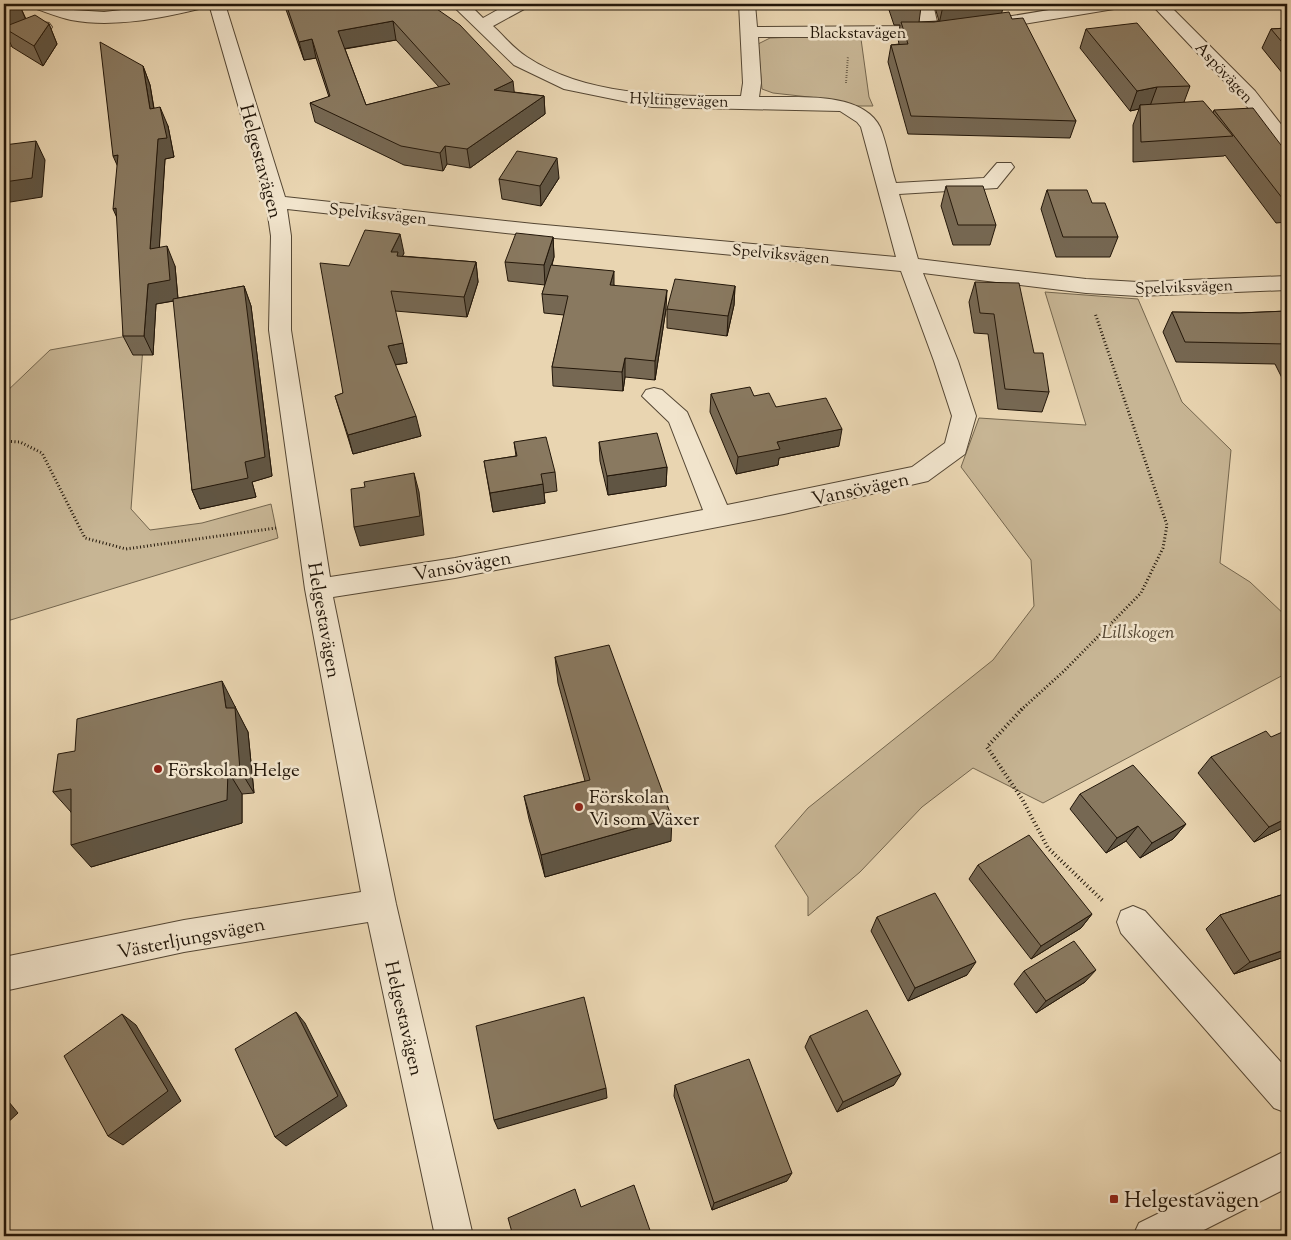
<svg xmlns="http://www.w3.org/2000/svg" width="1291" height="1240" font-family="'Sorts Mill Goudy',serif">
<style>
.green{fill:#c7b594;stroke:#74664e}
.lines{fill:none;stroke-linecap:round;stroke-linejoin:round}
.minor-casing{stroke:#544633;stroke-width:2}
.path-far2{stroke:#221609;stroke-width:2;stroke-dasharray:0.5 2;stroke-linecap:butt}
.path-far1{stroke:#221609;stroke-width:3;stroke-dasharray:1 2.5;stroke-linecap:butt}
.path{stroke:#221609;stroke-width:4;stroke-dasharray:1 3;stroke-linecap:butt}
.minor{fill:#f1e4cc;fill-rule:evenodd}
.wall{fill:#766853;stroke:#221609;fill-rule:evenodd}
.shaded-wall{fill:#605543;stroke:#221609}
.building{fill:#897960;stroke:#221609;fill-rule:evenodd}
.poi-dot{fill:#8f2418;stroke:#f1e4cc;stroke-width:2}
.labels{text-anchor:middle;stroke-width:5;stroke-linejoin:round;paint-order:stroke}
.far-street-label{font-size:16px;fill:#221609;stroke:#f1e4cc}
.street-label{font-size:19px;fill:#221609;stroke:#f1e4cc}
.park-label{font-size:19px;font-style:italic;fill:#544633;stroke:#f1e4cc}
.poi-label{font-size:19px;fill:#221609;stroke:#f1e4cc;text-anchor:start}
.near-poi-label{font-size:22px;fill:#221609;stroke:#f1e4cc;text-anchor:start}
</style>
<rect width="100%" height="100%" fill="#e9d5b1"/>
<filter id="stains"><feTurbulence type="fractalNoise" baseFrequency=".004" numOctaves="4"/><feColorMatrix values="0 0 0 0 .2 0 0 0 0 .09 0 0 0 0 .02 0 0 0 .5 -.17"/></filter>
<radialGradient id="worn" r=".72"><stop offset=".6" stop-color="#630" stop-opacity="0"/><stop offset="1" stop-color="#630" stop-opacity=".3"/></radialGradient>
<path class="green" d="M800,37L861,39L869,97L873,106H844L827,99L773,93L762,89L758,44L770,38Z
M1045,292L1138,299L1182,402L1231,450L1220,563L1250,582L1287,617V673L1043,803L973,768L922,807L860,872L808,916V897L775,846L808,808L993,660L1034,606L1031,560L961,467L979,418L1086,425Z
M144,333L131,509L150,530L202,523L271,504L278,538L4,622V394L50,350Z"/>
<g class="lines">
<g class="minor-casing">
<path id="minor" d="M32,4H55L73,10L104,12L173,4H205L203,8C162,18 114,28 71,20C58,17 46,12 34,8Z
M209,4H225L285,197L534,224L896,257L861,127L857,122L840,111L652,107L564,89L514,65L451,4H469L483,18L508,4H528L526,8L493,26C504,36 514,49 527,57C587,97 671,96 741,96L743,83L739,4H755L757,27L920,26L917,4H933L938,26L944,31L941,35L930,37H758L761,83L759,97C794,98 862,90 880,127C887,144 890,165 896,183L984,178L997,163H1011L1014,167L997,188L899,194L918,259L1086,279L1138,282L1287,276V290L1138,296L1086,293L923,273L958,361L976,416L965,454L928,481L784,514L455,578L333,597L396,904L473,1236H435L368,922L184,952L4,991V957L184,920L361,892L305,589L269,330L271,236L266,202ZM287,209L534,236L901,271L934,361L952,416L945,443L912,467L727,505L687,412L662,390L654,388L646,390L642,396L669,422L703,510L455,558L330,577L291,330V236Z
M1085,4H1122L1120,8L988,30L982,29L979,25L982,21L988,20Z
M1151,4H1168L1255,91L1287,132V150L1280,148L1241,99Z
M43,22L49,23L52,27L49,31L4,48V37Z
M1133,906L1145,911L1287,1069V1113L1274,1108L1121,933L1117,922L1121,911Z
M1287,1150V1188L1192,1236H1133L1139,1223Z"/>
</g>
<path class="path-far2" d="M846,83L848,56"/>
<path class="path-far1" d="M4,441L20,442L42,453L85,538L126,549L276,528
M1021,710L1064,671L1141,593L1163,548L1167,525L1095,313"/>
<path class="path" d="M1022,709L987,747L1022,799L1048,848L1104,902"/>
<use href="#minor" class="minor"/>
</g>
<path class="wall" d="M4,4L20,6L26,19L49,24L57,44L43,66L12,47L6,34L4,35Z
M284,4H424L426,9L514,92L544,96L545,114L470,168L447,164L443,171L404,165L315,122L310,103L329,97L316,58L304,60ZM396,40L439,87L366,105L345,49Z
M887,4H921V7L919,22L939,21L934,4H1004L1001,13L1012,19L1076,121L1070,138L908,134L888,62L891,45L899,44L898,39L900,25H894Z
M1287,28V79L1262,48L1271,29Z
M1086,29L1190,86L1184,102L1213,113L1214,110L1287,153V222L1276,223L1225,155L1224,156L1133,162V125L1139,109L1130,111L1080,48Z
M143,66L150,85L154,108L168,126L174,157L165,159L159,247L175,266L178,298L244,286L251,306L272,476L252,482L256,497L200,509L192,490L174,301L156,304L153,355H133L123,336Z
M559,178L541,206L502,199L499,179Z
M946,186L996,225L990,245H953L941,206Z
M1047,190L1092,203L1118,237L1110,257H1056L1041,209Z
M553,237L554,257L552,265L614,285L666,309L655,380L625,377L623,391L553,386L552,367L564,315L544,313L542,294L545,285L508,281L505,262Z
M404,253L402,256L476,262L478,282L467,317L395,311L407,363L395,365L421,436L353,454L335,396L343,393L349,266Z
M975,282L1034,353L1049,392L1042,412L998,409L988,334L974,333L969,302Z
M735,286L734,305L727,336L667,328V309Z
M1287,311V388L1275,364L1176,362L1163,332L1172,312L1240,313Z
M711,394L754,396L776,407L839,446L779,458L778,465L736,474L710,412Z
M514,442L555,472L557,491L544,493L545,503L493,512L484,461L516,456Z
M599,442L667,467L666,486L608,495L600,461Z
M555,657L671,841L545,877L529,819L524,796L585,781L558,683Z
M235,706L236,710L248,732L254,793L242,794V823L91,867L71,812L53,792L75,751Z
M1271,737L1287,826L1254,842L1198,773L1211,757Z
M1080,794L1186,824L1173,839L1140,858L1126,841L1106,853L1070,809Z
M978,865L1092,914L1081,928L1031,959L969,879Z
M1287,893V956L1234,974L1206,929L1220,915Z
M877,917L967,975L908,1001L871,931Z
M1024,971L1085,982L1036,1013L1014,984Z
M810,1036L894,1085L837,1112L805,1047Z
M675,1085L787,1181L712,1210L674,1096Z"/>
<path class="shaded-wall" d="M962,4H1004L1001,16L939,24L943,6Z
M20,6L28,25L4,28V12Z
M393,21L396,40L342,49L338,31Z
M49,24L57,44L43,66L34,46Z
M312,39L316,58L304,60L299,42Z
M143,66L150,85L157,128L150,109Z
M513,81L515,99L494,90Z
M1157,87L1150,106L1140,105L1139,109L1130,111L1137,91Z
M544,96L545,114L470,168L467,149Z
M160,107L168,126L174,157L165,159L158,269L150,249Z
M36,141L45,160L42,197L4,203V182Z
M445,146L447,164L443,171L440,153Z
M118,155L122,176L113,156Z
M557,158L559,178L541,206L540,186Z
M116,208L122,229L113,209Z
M400,234L404,253L400,262L391,252Z
M553,237L554,257L545,285L544,265Z
M167,246L175,266L178,300L156,304L153,355L144,336L148,284Z
M476,262L478,282L467,317L464,297Z
M614,271V290L610,285Z
M244,286L251,306L272,476L252,482L256,497L200,509L192,490L245,462Z
M735,286L734,305L727,336L728,316Z
M667,290L666,309L655,380V361Z
M403,343L407,363L392,365L388,346Z
M625,358V377L623,391L622,372Z
M416,416L421,436L353,454L348,435Z
M842,429L839,446L779,458L778,465L736,474L738,457L777,442Z
M667,467L666,486L608,495L607,476Z
M414,473L419,492L424,535L360,546L354,527Z
M543,484L545,503L493,512L490,493Z
M222,681L248,732L254,793L240,770L226,708Z
M228,771L242,794V823L91,867L71,845Z
M672,818L671,841L545,877L541,855Z
M1287,818V826L1254,842L1269,827Z
M1186,824L1173,839L1140,858L1152,843Z
M1138,826L1126,841L1106,853L1117,838Z
M1092,914L1081,928L1031,959L1041,946Z
M1287,949V956L1234,974L1250,962Z
M976,962L967,975L908,1001L915,988Z
M1096,970L1085,982L1036,1013L1046,1001Z
M296,1012L305,1023L347,1106L286,1146L275,1137Z
M122,1014L136,1025L181,1101L123,1145L108,1136Z
M901,1074L894,1085L837,1112L843,1102Z
M606,1088L607,1098L498,1129L494,1120Z
M4,1096L18,1113L4,1126Z
M792,1173L787,1181L712,1210L714,1203Z"/>
<path class="building" d="M4,4H17L20,6L4,12Z
M286,4H424L426,9L434,7L460,25L513,81L494,90L544,96L467,149L445,146L440,153L401,146L310,103L330,96L312,39L299,42ZM393,21L450,84L366,105L338,31Z
M896,4H921V7H897Z
M942,4H962L943,6Z
M1009,12L1012,19L1023,18L1076,121L911,116L891,45L908,44L901,22H934Z
M35,15L49,24L34,46L4,28V27Z
M1137,23L1190,86L1157,87L1137,91L1086,29Z
M1287,28V48L1271,29Z
M100,42L143,66L150,109L160,107L167,138L158,139L150,249L167,246L170,280L148,284L144,336H123L116,208L113,209L118,155L113,156Z
M1203,101L1233,136L1141,142L1140,105Z
M1253,108L1287,153V203H1286L1214,110Z
M36,141L32,178L4,182V145Z
M517,151L557,158L540,186L499,179Z
M946,186H983L996,225H958Z
M1047,190H1087L1092,203H1105L1118,237H1063Z
M365,230L400,234L391,252H398L397,256L476,262L464,297L391,291L403,343L388,346L416,416L348,435L335,396L343,393L320,263L349,266Z
M516,233L553,237L544,265L505,262Z
M551,265L614,271L610,285L667,290L655,361L625,358L622,372L552,367L568,296L542,294Z
M675,279L735,286L728,316L667,309Z
M975,282L1019,283L1034,353H1043L1049,392L1005,389L994,314L980,313Z
M244,286L265,457L245,462L248,478L192,490L173,299Z
M1287,311V345V344L1185,342L1172,312L1240,313Z
M750,387L754,396L769,393L776,407L826,398L842,429L777,442L780,449L738,457L711,394Z
M657,433L667,467L607,476L599,442Z
M546,437L555,472L541,474L543,484L490,493L484,461L517,456L514,442Z
M414,473L420,516L354,527L351,489L365,487L364,482Z
M609,645L672,818L541,855L524,796L590,780L555,657Z
M222,681L226,708H235L240,770L228,771L227,800L71,845V789L53,792L58,754L75,751L77,719Z
M1287,730V818L1269,827L1211,757L1266,731L1271,737Z
M1133,765L1186,824L1152,843L1138,826L1117,838L1080,794Z
M1029,835L1092,914L1041,946L978,865Z
M935,893L976,962L915,988L877,917Z
M1287,893V949L1250,962L1220,915Z
M1074,941L1096,970L1046,1001L1024,971Z
M584,997L606,1088L494,1120L476,1026Z
M867,1010L901,1074L843,1102L810,1036Z
M296,1012L338,1096L275,1137L235,1049Z
M122,1014L168,1091L108,1136L64,1056Z
M749,1059L792,1173L714,1203L675,1085Z
M634,1185L652,1236H513L508,1218L575,1189L581,1207Z"/>
<g class="poi-dot">
<circle cx="158" cy="769" r="5"/>
<circle cx="579" cy="807" r="5"/>
<rect x="1109" y="1194" width="10" height="10" rx="2.5"/>
</g>
<g class="labels">
<g class="far-street-label">
<text x="858" y="38">Blackstavägen</text>
<text transform="translate(1225 72) rotate(47)" y="6">Aspövägen</text>
<text transform="translate(679 99) rotate(2)" y="6">Hyltingevägen</text>
<text transform="translate(378 213) rotate(6)" y="6">Spelviksvägen</text>
<text transform="translate(781 253) rotate(5)" y="6">Spelviksvägen</text>
<text transform="translate(1184 286) rotate(-2)" y="6">Spelviksvägen</text>
</g>
<g class="street-label">
<text transform="translate(262 161) rotate(75)" y="7">Helgestavägen</text>
<text transform="translate(860 488) rotate(-12)" y="7">Vansövägen</text>
<text transform="translate(462 565) rotate(-10)" y="7">Vansövägen</text>
<text transform="translate(325 620) rotate(80)" y="7">Helgestavägen</text>
<text transform="translate(191 937) rotate(-11)" y="7">Västerljungsvägen</text>
<text transform="translate(405 1018) rotate(77)" y="7">Helgestavägen</text>
</g>
<g class="park-label">
<text x="1138" y="638">Lillskogen</text>
</g>
<g class="poi-label">
<text x="168" y="776">Förskolan Helge</text>
<text x="589" y="803">Förskolan<tspan x="589" dy="22">Vi som Växer</tspan></text>
</g>
<g class="near-poi-label">
<text x="1124" y="1207">Helgestavägen</text>
</g>
</g>
<rect width="1291" height="1240" fill="none" stroke="#e9d5b1" stroke-width="20"/>
<rect x="5" y="5" width="1281" height="1230" fill="none" stroke="#221609" stroke-width="2.5"/>
<rect x="10" y="10" width="1271" height="1220" fill="none" stroke="#221609"/>
<rect width="100%" height="100%" filter="url(#stains)"/>
<rect width="100%" height="100%" fill="url(#worn)"/>
</svg>
